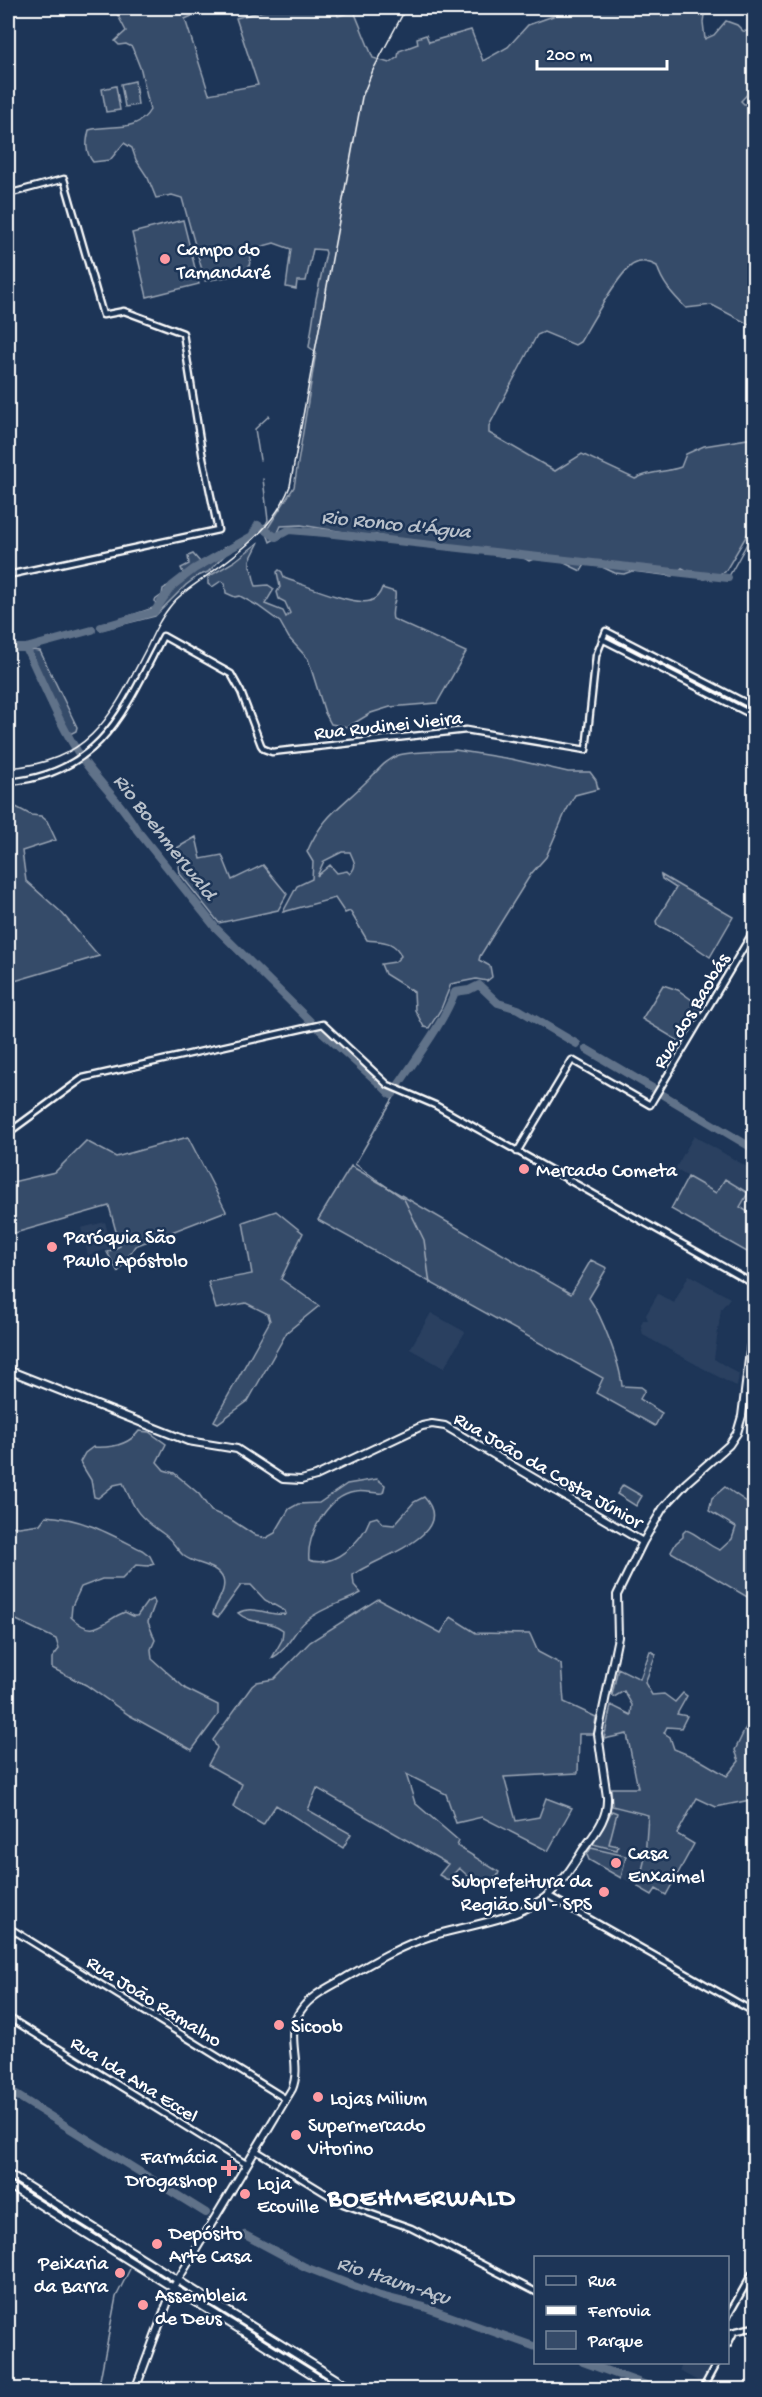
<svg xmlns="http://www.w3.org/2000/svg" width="762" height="2397" font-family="'Gochi Hand',sans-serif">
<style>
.built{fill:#2a4161}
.green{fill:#364b69;stroke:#9aa5b4;stroke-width:1.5;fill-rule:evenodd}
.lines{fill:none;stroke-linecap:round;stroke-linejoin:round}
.stream{stroke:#a0aab8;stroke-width:1.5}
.river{stroke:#617289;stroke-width:8}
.minor-casing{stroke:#fff;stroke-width:9}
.major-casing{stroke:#fff;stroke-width:10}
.minor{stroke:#1d3557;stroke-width:4.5}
.major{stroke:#1d3557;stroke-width:6}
.rail{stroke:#fff;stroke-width:1.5}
.poi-dot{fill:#ff9aa2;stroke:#1d3557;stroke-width:2}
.labels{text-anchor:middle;stroke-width:5;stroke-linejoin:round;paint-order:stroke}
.poi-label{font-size:20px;fill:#fff;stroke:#1d3557;text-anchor:start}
.street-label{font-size:20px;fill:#fff;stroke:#1d3557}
.water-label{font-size:21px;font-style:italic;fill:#b8c0ca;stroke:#1d3557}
.district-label{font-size:26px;font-weight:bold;letter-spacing:1.5px;fill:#fff;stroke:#1d3557}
</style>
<rect width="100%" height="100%" fill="#1d3557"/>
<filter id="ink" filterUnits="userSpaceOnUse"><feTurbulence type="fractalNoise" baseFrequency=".0167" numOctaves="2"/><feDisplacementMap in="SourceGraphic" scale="12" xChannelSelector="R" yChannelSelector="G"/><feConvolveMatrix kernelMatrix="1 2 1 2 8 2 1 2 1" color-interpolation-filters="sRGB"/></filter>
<g filter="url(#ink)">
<path class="built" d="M694,1136L754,1171V1216L675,1169Z
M105,1222L112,1248L88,1255L81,1228Z
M689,1275L730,1298L721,1309L714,1359L739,1374L737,1387L643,1335L641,1325L643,1320H648L646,1315L658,1294L674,1303Z
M431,1313L465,1332L444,1368L410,1349Z
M612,1806L649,1815L645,1858L638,1887L587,1857L588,1852L609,1819Z
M683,2363H713L702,2383L679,2371Z"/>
<path class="green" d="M114,8H210L185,19L209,94L258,85L236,18L274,8H335L338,16L354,11L373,58L389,63L398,57L399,51L418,44L417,38L426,35L429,42L471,30L483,61L508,47L528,25L556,15L569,8H705L703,22L705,39L714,35L726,21L737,25L743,31L754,32V87L741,101L744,104H754V327L712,305L686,308C673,295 662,283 657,266C649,262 642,260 634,264C620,270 589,327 580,342L575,345L544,332L537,335L489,426V433L555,471L582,454L635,479C650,470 665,473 681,467L686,454L704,446L754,438V523L725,572L704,579L682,568L672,576L632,571L624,574L615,573L602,567L586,563L581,571L556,559C549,562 544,561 539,557L529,561L522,557H507L476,551L452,550L444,546L411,543L376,535L369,536L301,525L281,526L275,539L270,542L266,531L294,487L316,352L309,347L316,299L326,253L325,250L313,249L306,281H297L296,289L286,287L291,249L274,243L252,249L248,273L205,281L182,198L172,195L156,198L148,178L136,160L132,148L124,143L110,160L93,162C85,152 86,142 89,130C111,124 137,133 150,110L141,70L132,47L126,44L119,45L115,41L126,31Z
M135,81L138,105L125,107L121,84Z
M116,86L120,110L106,112L102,89Z
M183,220L199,284L147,297L132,233Z
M259,542L250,560V567C254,573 253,580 256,586L268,585L274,589L265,604L283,611L286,617L290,613L285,602L279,599L277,592L280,587L277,572L279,570L282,572L284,578C302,584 354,606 370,601C376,599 380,594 382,588L395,592C397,602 390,608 393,619L466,652L437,703L390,707L371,713L348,727L331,724L325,713L308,659L289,638L280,622L258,606L240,596L235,597L226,593L225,583L221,581L212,587L208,584V577L235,561Z
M226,546L229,547L228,552L208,572L198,576L186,585L155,616L104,629L105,624L156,607L155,600L162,595L163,589L184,575L181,568L189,564L188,556L193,554L200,562L207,560Z
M32,650L40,651L77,727L76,731L66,736L29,659Z
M455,750L511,759L568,772H590L596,780L598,789L575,795L565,813L546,857L531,874L480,956L479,960L490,966L492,977L487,981L476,979L451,984L441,1009L429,1028L424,1027L415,1010L414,992L385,974L381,964L395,962L401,956C395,940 381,942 367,940L350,911L345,913L335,898L283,912L297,886L312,879L313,862L307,852C322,816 341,807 367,781C377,772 385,760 399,755C410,751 441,752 455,750ZM342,852H350C354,862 358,865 350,874L347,871L337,873L330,865L317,876L324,861Z
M8,799L14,806L31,815L41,816L47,821L56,840L22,851L26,881L61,912L99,956L8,983Z
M196,837L201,859L222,855L232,880L263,865L287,894L278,910L219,923L180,874L177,848Z
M661,875L733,917L710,957L676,934L657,925L656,921L676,888L662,879Z
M663,985L678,990L703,1008L682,1043L642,1019Z
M188,1137L226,1211L135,1246L118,1272L107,1252L120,1246L109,1206L8,1235V1183L55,1172L86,1141L116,1157Z
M351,1166L571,1294L591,1260L607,1268L589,1298C602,1316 620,1363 622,1386L641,1387L645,1390L640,1399L662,1413L655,1426L596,1393L603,1378L318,1220Z
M688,1177L716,1193L725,1179L748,1193L740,1207L754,1216V1256L671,1209Z
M276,1211L303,1233L281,1279L319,1306L287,1332L248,1401L218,1423L214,1421L270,1321L268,1314L246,1303L216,1309L208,1282L252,1274L243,1222Z
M139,1431L149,1432L166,1444L157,1462L164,1470L174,1473L199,1494L211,1511L230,1519L256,1536L266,1538L275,1533L289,1509L298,1504L319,1503L347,1484L377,1479L385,1485L383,1493C374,1494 364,1490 355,1492C328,1496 306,1535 309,1560C334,1569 362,1541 370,1519L377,1517L384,1524L394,1525L414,1502L424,1497C460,1536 373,1558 353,1575L354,1585L361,1593C343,1603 323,1607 307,1620C292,1632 289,1649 272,1658L282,1640L283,1630C267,1618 252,1626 238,1613C254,1604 269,1617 286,1614L285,1611L265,1600L251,1585H241L218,1617L213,1614C215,1603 227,1591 223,1579C217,1564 195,1565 184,1556C177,1550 173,1541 165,1535C138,1516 136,1513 123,1483L114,1485L98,1498L94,1497L91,1480L80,1462L85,1453L93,1447C110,1448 128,1446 139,1431Z
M623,1485L642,1496L636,1506L617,1494Z
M725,1487L754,1507V1601L671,1552L676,1543L683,1537V1533L686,1530C699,1534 707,1546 720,1550L732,1539L736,1527L709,1511L712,1498Z
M46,1516C85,1519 108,1533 142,1550L150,1556L154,1564L148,1566L136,1565L122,1579H102L81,1587L72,1606L71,1617C95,1641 103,1620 125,1612L133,1616H137L147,1602L153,1599L155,1603L148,1622L155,1640L151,1649L152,1659L186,1689L218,1705V1715L192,1750L129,1715L86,1685L52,1668V1658L59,1649L56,1639L8,1616V1526L19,1527L40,1524Z
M378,1599L441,1633L451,1617L476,1633L530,1634L538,1652L561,1664L564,1702L596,1717L594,1734H579L578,1773L504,1777L516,1821L539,1817L546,1798L572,1808L548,1851L482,1817L456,1823L446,1794L406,1774L415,1803L459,1841L457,1846L499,1872L497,1877L477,1884L459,1868L448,1880L439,1875L448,1864L317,1788L308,1810L351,1834L343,1848L276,1805L263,1825L233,1807L242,1784L208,1765L217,1748L213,1740L252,1686L257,1682L274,1679L310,1642Z
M650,1651L656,1654L645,1683L652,1695L664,1694L675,1702L683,1693L687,1696L677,1714L687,1716L681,1728L667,1727L664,1733L670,1737L674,1749L698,1759L727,1776L739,1761L735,1750L754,1711V1792L750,1800L716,1807L697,1798L677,1834L694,1844L666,1895L656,1889L652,1895L638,1887L645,1858L648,1815L612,1806L611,1788H638L627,1734L604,1739L611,1705L631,1715L632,1705L624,1691L614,1697L612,1695L618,1668L640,1679Z
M612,1811L617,1813L609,1844L618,1846L617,1850L593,1844Z
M591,1848L626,1856L621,1878L589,1860L587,1855Z"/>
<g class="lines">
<path class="stream" d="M260,460L255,429L269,416
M262,526L266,524L268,520L263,479
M728,578L754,531
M391,1095L394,1097L355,1164L404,1199L424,1240L430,1284
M98,2390L116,2297L130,2269"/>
<path class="river" d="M101,627L154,612L172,586L194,569L252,536L258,525L276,537L289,530L325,533L728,578
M8,648H26L92,630
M26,648C44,685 60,726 83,760C100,784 123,804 137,830L215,927L310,1021
M320,1030L381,1085L391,1095L393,1094
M586,1049L654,1089
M399,1084C419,1054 442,1025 455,992L469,990L479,985L498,1003L518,1009L577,1044
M663,1095L754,1149
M8,2090L206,2213
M8,2179L130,2255
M245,2235L305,2267L380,2296L424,2307L536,2347
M583,2362L660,2390"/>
<g class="minor-casing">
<path id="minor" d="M8,194L64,179L103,315L124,311L183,333L202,453L218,530L8,575
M602,639L754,716
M8,782C102,774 125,709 163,636L231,674L241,692L261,745L264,749L272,752L466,730L586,750L596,656L606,631L754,707
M8,1133L83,1078L323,1024L388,1085L435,1105L754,1284
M517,1152L572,1060L650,1105L754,930
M547,1895L754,2012
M8,1927L286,2099
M8,2017L246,2164
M255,2150L343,2204L411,2228L536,2292
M728,2316L754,2270
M728,2333L754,2327
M728,2344L734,2332
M702,2390L717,2362"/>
</g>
<g class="major-casing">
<path id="major" d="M8,1370L188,1441L237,1449L283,1479L301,1480L316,1476L422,1426L432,1424L445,1426L643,1542
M8,2174L354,2390
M8,2185L337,2390
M135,2390L173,2288L292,2089C303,2063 283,2034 301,2010C311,1995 330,1987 345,1978C373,1962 400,1946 431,1936C468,1925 510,1921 543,1899C560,1887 572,1867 583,1850C595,1833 608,1819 607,1797L598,1734L618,1637L617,1595L643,1542L663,1508L686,1483L729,1445L737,1433L742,1416L754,1319"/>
</g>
<use href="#minor" class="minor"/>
<use href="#major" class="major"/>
<path class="rail" d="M8,768C93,761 111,715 147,647C154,632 161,617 172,604C181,593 193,586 204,578C240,551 273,530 290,486L362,97L373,70L406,8"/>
</g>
</g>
<g class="poi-dot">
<circle cx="165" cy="259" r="6"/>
<circle cx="524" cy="1169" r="6"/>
<circle cx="52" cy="1247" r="6"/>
<circle cx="616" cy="1863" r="6"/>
<circle cx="604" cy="1892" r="6"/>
<circle cx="279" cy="2025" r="6"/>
<circle cx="318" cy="2097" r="6"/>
<circle cx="296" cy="2135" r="6"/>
<path d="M226 2159h6v6h6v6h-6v6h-6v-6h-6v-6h6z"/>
<circle cx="245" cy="2194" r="6"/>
<circle cx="157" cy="2244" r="6"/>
<circle cx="120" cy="2273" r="6"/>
<circle cx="143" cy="2305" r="6"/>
</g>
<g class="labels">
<g class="poi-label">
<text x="177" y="255">Campo do<tspan x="177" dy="23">Tamandaré</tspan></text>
<text x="536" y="1176">Mercado Cometa</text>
<text x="64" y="1243">Paróquia São<tspan x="64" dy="23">Paulo Apóstolo</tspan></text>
<text x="628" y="1859">Casa<tspan x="628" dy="23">Enxaimel</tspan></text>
<text x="592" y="1887" text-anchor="end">Subprefeitura da<tspan x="592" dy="23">Região Sul - SPS</tspan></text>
<text x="291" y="2032">Sicoob</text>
<text x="330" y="2104">Lojas Milium</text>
<text x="308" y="2131">Supermercado<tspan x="308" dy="23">Vitorino</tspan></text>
<text x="217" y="2163" text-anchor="end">Farmácia<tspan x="217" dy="23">Drogashop</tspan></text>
<text x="257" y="2189">Loja<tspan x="257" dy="23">Ecoville</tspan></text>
<text x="169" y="2239">Depósito<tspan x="169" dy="23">Arte Casa</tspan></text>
<text x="108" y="2269" text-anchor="end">Peixaria<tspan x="108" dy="23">da Barra</tspan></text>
<text x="155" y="2301">Assembleia<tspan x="155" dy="23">de Deus</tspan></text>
</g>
<g class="street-label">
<text transform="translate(388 724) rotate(-6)" y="7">Rua Rudinei Vieira</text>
<text transform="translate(690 1010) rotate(-59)" y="7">Rua dos Baobás</text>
<text transform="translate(549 1469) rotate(30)" y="7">Rua João da Costa Júnior</text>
<text transform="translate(155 2000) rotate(32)" y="7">Rua João Ramalho</text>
<text transform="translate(135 2078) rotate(32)" y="7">Rua Ida Ana Eccel</text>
</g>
<g class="water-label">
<text transform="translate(396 523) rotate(6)" y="7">Rio Ronco d'Água</text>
<text transform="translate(166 836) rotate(52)" y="7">Rio Boehmerwald</text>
<text transform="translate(394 2279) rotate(18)" y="7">Rio Itaum-Açu</text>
</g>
<g class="district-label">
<text x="422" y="2205">BOEHMERWALD</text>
</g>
</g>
<rect width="762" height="2397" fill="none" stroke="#1d3557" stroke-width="30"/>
<rect x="15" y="15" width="732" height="2367" fill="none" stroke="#fff" stroke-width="2" filter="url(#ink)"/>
<rect x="534" y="2256" width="195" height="108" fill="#1d3557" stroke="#77869a" stroke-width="1.5"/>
<rect x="546" y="2276" width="30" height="9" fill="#1d3557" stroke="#77869a" stroke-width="1.5"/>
<text x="588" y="2286" font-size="18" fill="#ffffff">Rua</text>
<rect x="546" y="2306" width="30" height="9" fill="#ffffff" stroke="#77869a" stroke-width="1.5"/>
<text x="588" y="2316" font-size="18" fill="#ffffff">Ferrovia</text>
<rect x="546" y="2331" width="30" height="18" fill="#364b69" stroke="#77869a" stroke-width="1.5"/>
<text x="588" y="2346" font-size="18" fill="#ffffff">Parque</text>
<path d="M537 60v9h130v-9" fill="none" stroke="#ffffff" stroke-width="3"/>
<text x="546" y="60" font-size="18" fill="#ffffff" stroke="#1d3557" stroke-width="4.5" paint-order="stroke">200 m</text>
</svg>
